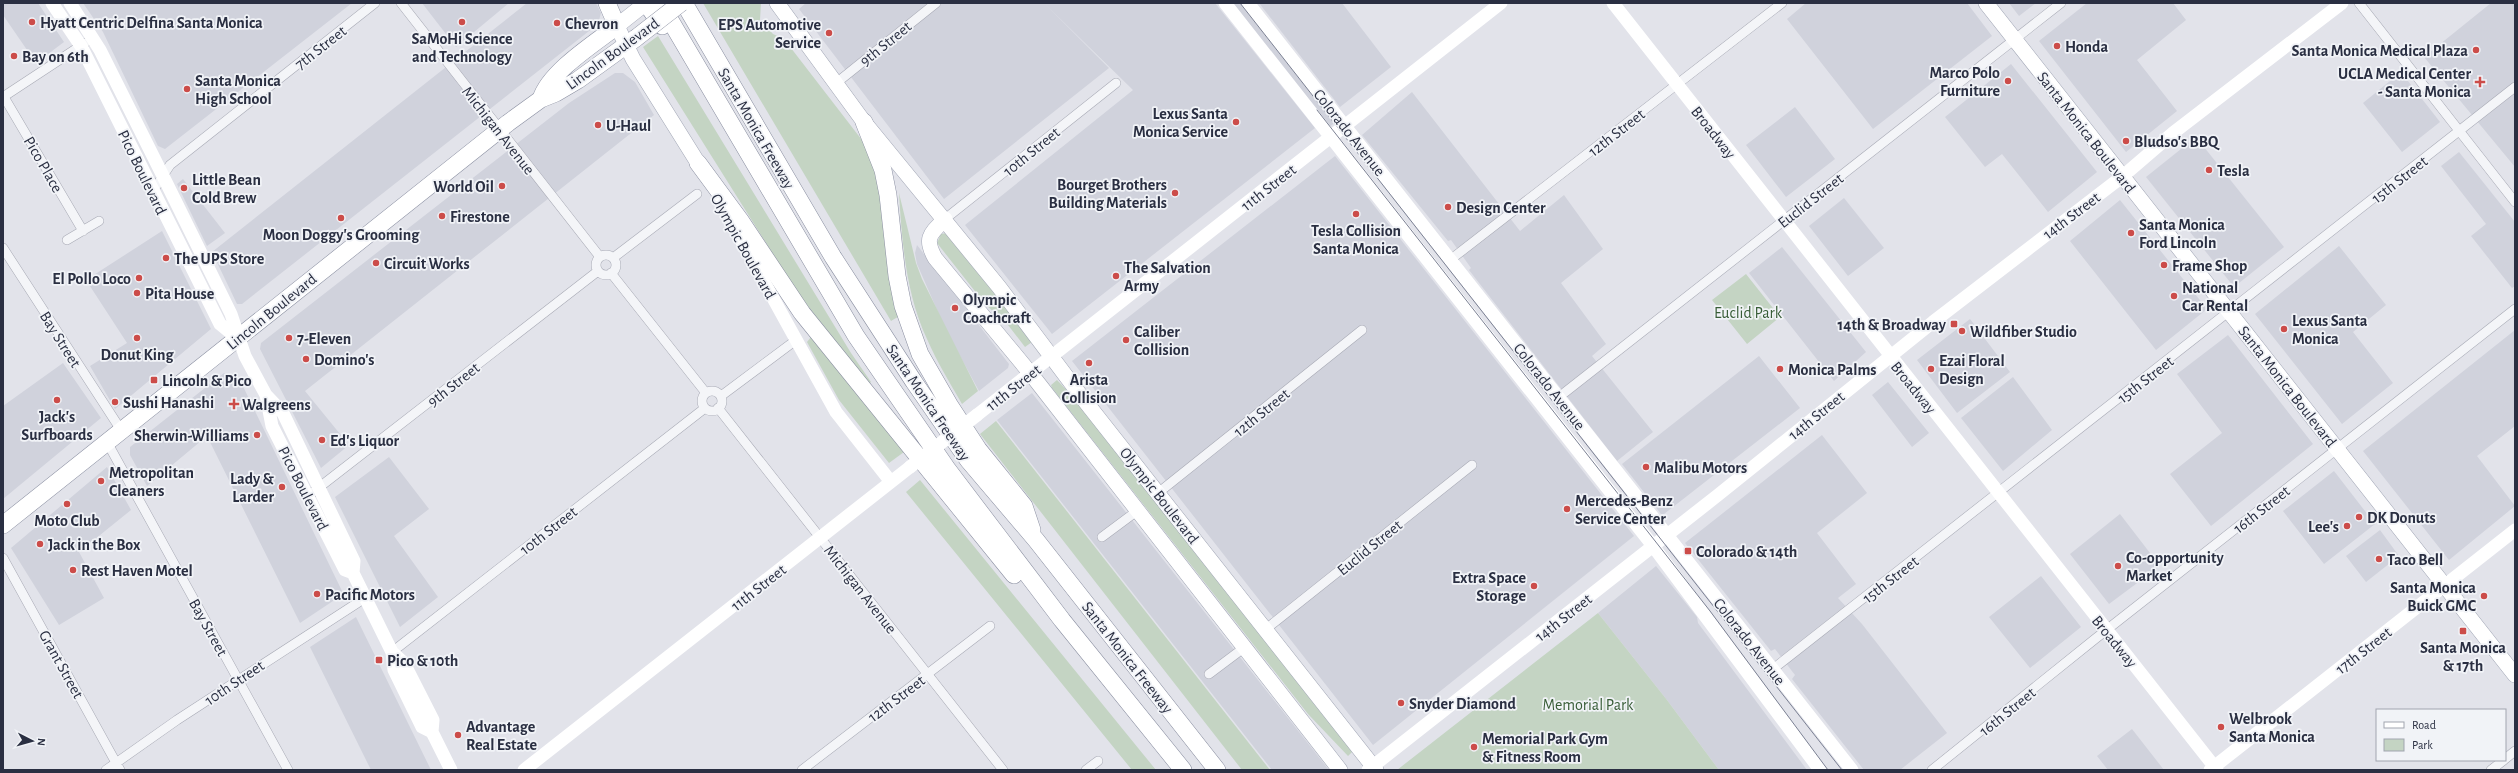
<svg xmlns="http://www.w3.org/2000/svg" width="2518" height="773" font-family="'Alegreya Sans',sans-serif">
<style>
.built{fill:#d0d2dc}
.green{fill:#c4d4c3}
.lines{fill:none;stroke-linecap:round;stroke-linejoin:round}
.street-casing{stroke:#a7a9b4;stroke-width:10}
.primary-casing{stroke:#a1a6b5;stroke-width:16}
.highway-casing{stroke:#898ea0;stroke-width:18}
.street{stroke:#f4f5f8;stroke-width:9}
.secondary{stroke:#fff;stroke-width:13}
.primary{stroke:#fff;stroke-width:15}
.highway{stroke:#fff;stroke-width:17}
.tram{stroke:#7b8093;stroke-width:1}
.highway-bridge-casing{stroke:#898ea0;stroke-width:18;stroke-linecap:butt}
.secondary-bridge{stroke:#fff;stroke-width:13}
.highway-bridge{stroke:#fff;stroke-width:17}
.poi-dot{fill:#cc4c49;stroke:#f1f3f7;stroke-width:1.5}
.labels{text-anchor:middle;stroke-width:3.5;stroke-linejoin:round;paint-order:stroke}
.poi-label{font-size:16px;font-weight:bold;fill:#2a2f42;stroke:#f1f3f7;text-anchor:start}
.street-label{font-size:16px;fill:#2a2f42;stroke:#f1f3f7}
.park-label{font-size:16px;fill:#385d37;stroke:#f1f3f7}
</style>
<rect width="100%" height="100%" fill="#e2e3ea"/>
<path class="built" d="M3,3H38L64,42L36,63L3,15Z
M83,3H352L165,149L158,146L103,32Z
M422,3H509L456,47Z
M527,3H596L601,13L598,24L242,304H237L212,252Z
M806,3H1215L1315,128L1052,334L965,225L1133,90L1045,4L1109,68L944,199L799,9Z
M1229,3H1243L1337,121L1328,128Z
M1259,3H1342L1391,67L1340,107Z
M1806,3H1967L1992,36L1873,129L1787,19Z
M2009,3H2036L2019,16Z
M2087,3H2173L2186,20L2137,60L2177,111L2126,152L2039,41Z
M2491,3H2515V167L2424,57Z
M2011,64L2097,172L2048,212L2002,154L1985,167L1945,117Z
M2401,72L2440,122L2402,152L2363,103Z
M615,73H623L635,82L654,115L305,391L349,445L321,468L260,349L261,343L569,103Z
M1412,92L1520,231L1564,195L1603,249L1561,283L1606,344L1592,356L1653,432L1617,461L1469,270L1471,268L1451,240L1448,241L1362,135Z
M1795,107L1835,159L1786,197L1746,145Z
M2196,137L2284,247L2234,287L2146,177Z
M2459,152L2515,222V286L2512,288L2471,236L2486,224L2441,166Z
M1335,156L1634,536L1373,745L1072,361Z
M183,179L225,233L207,246L177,184Z
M1844,198L1884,248L1848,276L1809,226Z
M2120,200L2207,309L2156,350L2070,241Z
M162,231L211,329L115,409L90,366L127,343L86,280Z
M917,245L1009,364L1008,368L979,391L945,328L917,264L915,253Z
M2339,246L2386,305L2353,332L2393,383L2342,424L2255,314Z
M1782,247L1866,352L1834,381L1749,273Z
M1970,319L2010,372L1957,413L1917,360Z
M2515,330V426L2477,456L2515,506L2449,560L2363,451Z
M2228,335L2313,444L2211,526L2170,474L2222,433L2177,374Z
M1759,356L1800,408L1664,514H1661L1622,464Z
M63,363L101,418L3,499V406Z
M224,373L234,374L239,378L342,591V595L300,623L207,436L147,486L130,455V447Z
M2013,377L2052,430L2003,471L1961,418Z
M1888,382L1929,433L1912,447L1872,395Z
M1032,393L1329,770H1272L997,420Z
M1822,435L1867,493L1817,533L1856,584L1838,598L1862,624L1947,733L1900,770H1864L1792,679L1795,675L1775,649L1771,651L1685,543Z
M389,457L429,509L394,536L438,597L400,627L335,497Z
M107,467L131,510L79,552L104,598L59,625L11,548Z
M2334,471L2375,524L2324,564L2283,511Z
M2120,514L2160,566L2109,604L2070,554Z
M2380,530L2399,556L2366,582L2346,556Z
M1656,566L1697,617L1698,623L1807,770H1719L1667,700L1598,613Z
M2041,576L2081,627L2030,668L1989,617Z
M356,617L431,770H371L310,647Z
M2132,729L2164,770H2108L2097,756Z"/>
<path class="green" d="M703,3H761L760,20L773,34L784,39L865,144L874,161L901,315L891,321Z
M658,36L851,353L871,382L868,385L795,289L643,47Z
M899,193L916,263L922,279L978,391L962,404C950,383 937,362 927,339C906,294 902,243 899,193Z
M947,233L1031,340L1032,342L1025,347L1008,325L985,304L937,243L941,234Z
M1746,274L1780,317L1747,344L1712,300Z
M811,337L904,452L889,463L839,400L807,342Z
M1057,380L1095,420L1353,751L1348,756L1308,714L1052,388L1051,385Z
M996,421L1270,770H1242L980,434Z
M920,480L1156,770H1132L906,492Z
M1598,613L1667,700L1719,770H1397Z"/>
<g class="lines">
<g class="street-casing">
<path id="street" d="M401,3L600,257
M2359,3L2515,202
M835,84L936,3
M3,97L85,43
M4,97L83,231
M153,191L170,165L375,3
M945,219L1116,83
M67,240L99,221
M3,248L121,430
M596 265a10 10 0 1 1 20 0a10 10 0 1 1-20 0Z
M613,258L697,194
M1450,260L1782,3
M611,273L706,393
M702 401a10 10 0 1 1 20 0a10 10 0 1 1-20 0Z
M721,396L796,340
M1559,397L2061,3
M718,408L1003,770
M107,442L288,770
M1158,493L1362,330
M308,496L598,271
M1102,537L1137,511
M3,558L120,770
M1266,629L1472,465
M392,652L705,408
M1773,669L2515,87
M1209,674L1245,647
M2505,759L2515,751
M106,770L177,720L365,598
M802,770L990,626
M1086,770L1098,761
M1932,770L2095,639L2515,309
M2491,770L2504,760"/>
</g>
<g class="primary-casing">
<path id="primary" d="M646,3L617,26L633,59L698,163
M777,3L864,122L999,287L1081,396L1376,770
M1986,3L2515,675
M945,219C930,234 924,238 935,258L1031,374L1340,770"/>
</g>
<g class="highway-casing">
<path id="highway" d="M646,3L662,26
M660,3L856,336L948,470L1062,620L1183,770
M684,3L833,257L914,382L968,460L1036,540L1217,770
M541,99C549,72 595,43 617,26L607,3
M864,122L883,170L888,195L897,276L903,306L920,354L950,406L978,449L1024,506L1032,530
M698,163L740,220L802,313L1014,575
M3,525L508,123L541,99L556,93L578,80L636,38"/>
</g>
<use href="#street" class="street"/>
<path class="secondary" d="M52,3L81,46L220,324L237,338
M70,3L100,50L167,184L231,314L245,356L266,395L283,413L354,561L353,573L392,652L394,670L420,723L422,727L432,732
M1225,3L1653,546L1820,770
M1248,3L1852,770
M1613,3L2217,770
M721,204L836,412L891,482
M266,395L272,426L345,570L353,573
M977,415L1501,3
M392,652L404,663L433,720L432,732L451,770
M524,770L910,467
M1368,770L1718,495L1933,322L2123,176L2173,133L2342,3
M2210,770L2515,530"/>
<use href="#primary" class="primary"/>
<use href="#highway" class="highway"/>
<path class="tram" d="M1240,3L1842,770
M1317,110L1710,611L1828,770"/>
<g class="highway-bridge-casing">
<path id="highway-bridge" d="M636,38L681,3"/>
</g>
<path class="secondary-bridge" d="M910,467L977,415"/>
<use href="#highway-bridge" class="highway-bridge"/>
</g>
<g class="poi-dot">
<circle cx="32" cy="22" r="4"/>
<circle cx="462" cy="22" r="4"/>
<circle cx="557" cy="23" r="4"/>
<circle cx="829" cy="33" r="4"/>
<circle cx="2057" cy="46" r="4"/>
<circle cx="2476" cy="50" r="4"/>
<circle cx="14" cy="56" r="4"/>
<circle cx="2008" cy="81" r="4"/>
<path d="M2478 76h4v4h4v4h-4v4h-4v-4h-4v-4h4z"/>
<circle cx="187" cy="89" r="4"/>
<circle cx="1236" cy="122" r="4"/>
<circle cx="598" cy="125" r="4"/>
<circle cx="2126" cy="141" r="4"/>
<circle cx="2209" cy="170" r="4"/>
<circle cx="502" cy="186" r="4"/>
<circle cx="184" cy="188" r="4"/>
<circle cx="1175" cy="193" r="4"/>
<circle cx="1448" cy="207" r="4"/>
<circle cx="1356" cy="214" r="4"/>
<circle cx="442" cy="216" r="4"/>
<circle cx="341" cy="218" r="4"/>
<circle cx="2131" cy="233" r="4"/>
<circle cx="166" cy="258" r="4"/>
<circle cx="376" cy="263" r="4"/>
<circle cx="2164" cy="265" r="4"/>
<circle cx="1116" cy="276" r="4"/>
<circle cx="139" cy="278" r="4"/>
<circle cx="137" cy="293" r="4"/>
<circle cx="2174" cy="296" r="4"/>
<circle cx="955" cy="308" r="4"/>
<rect x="1950" y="320" width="8" height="8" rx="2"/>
<circle cx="2284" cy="329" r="4"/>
<circle cx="1962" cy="331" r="4"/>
<circle cx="137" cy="338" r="4"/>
<circle cx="289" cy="338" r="4"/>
<circle cx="1126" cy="340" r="4"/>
<circle cx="306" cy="359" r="4"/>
<circle cx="1089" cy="363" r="4"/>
<circle cx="1780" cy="369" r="4"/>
<circle cx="1931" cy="369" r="4"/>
<rect x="150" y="376" width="8" height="8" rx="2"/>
<circle cx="57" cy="400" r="4"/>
<circle cx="115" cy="402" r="4"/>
<path d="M232 398h4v4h4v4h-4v4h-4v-4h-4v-4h4z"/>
<circle cx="257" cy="435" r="4"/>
<circle cx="322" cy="440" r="4"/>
<circle cx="1646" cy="467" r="4"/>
<circle cx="101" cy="481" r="4"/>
<circle cx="282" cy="487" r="4"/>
<circle cx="67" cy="504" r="4"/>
<circle cx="1567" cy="509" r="4"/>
<circle cx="2359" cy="517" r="4"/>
<circle cx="2347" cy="526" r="4"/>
<circle cx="40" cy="544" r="4"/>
<rect x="1684" y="547" width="8" height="8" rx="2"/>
<circle cx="2379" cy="559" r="4"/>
<circle cx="2118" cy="566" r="4"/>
<circle cx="73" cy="570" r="4"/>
<circle cx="1534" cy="586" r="4"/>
<circle cx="317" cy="594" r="4"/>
<circle cx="2484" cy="596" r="4"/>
<rect x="2459" y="627" width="8" height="8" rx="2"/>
<rect x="375" y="656" width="8" height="8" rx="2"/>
<circle cx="1401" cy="703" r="4"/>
<circle cx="2221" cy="727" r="4"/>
<circle cx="458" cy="735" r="4"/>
<circle cx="1474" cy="747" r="4"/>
</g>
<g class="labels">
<g class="poi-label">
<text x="40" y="28">Hyatt Centric Delfina Santa Monica</text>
<text x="565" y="29">Chevron</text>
<text x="821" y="30" text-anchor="end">EPS Automotive<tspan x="821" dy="18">Service</tspan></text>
<text x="462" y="44" text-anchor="middle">SaMoHi Science<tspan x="462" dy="18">and Technology</tspan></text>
<text x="2065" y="52">Honda</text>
<text x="2468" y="56" text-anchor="end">Santa Monica Medical Plaza</text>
<text x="22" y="62">Bay on 6th</text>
<text x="2000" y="78" text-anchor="end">Marco Polo<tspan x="2000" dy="18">Furniture</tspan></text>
<text x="2471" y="79" text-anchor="end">UCLA Medical Center<tspan x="2471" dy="18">- Santa Monica</tspan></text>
<text x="195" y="86">Santa Monica<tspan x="195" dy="18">High School</tspan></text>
<text x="1228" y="119" text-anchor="end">Lexus Santa<tspan x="1228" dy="18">Monica Service</tspan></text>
<text x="606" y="131">U-Haul</text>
<text x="2134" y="147">Bludso's BBQ</text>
<text x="2217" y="176">Tesla</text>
<text x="192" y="185">Little Bean<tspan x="192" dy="18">Cold Brew</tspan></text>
<text x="1167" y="190" text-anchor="end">Bourget Brothers<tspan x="1167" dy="18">Building Materials</tspan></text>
<text x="494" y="192" text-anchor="end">World Oil</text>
<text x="1456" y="213">Design Center</text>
<text x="450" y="222">Firestone</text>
<text x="2139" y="230">Santa Monica<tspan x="2139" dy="18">Ford Lincoln</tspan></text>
<text x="1356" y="236" text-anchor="middle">Tesla Collision<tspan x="1356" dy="18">Santa Monica</tspan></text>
<text x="341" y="240" text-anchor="middle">Moon Doggy's Grooming</text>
<text x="174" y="264">The UPS Store</text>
<text x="384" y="269">Circuit Works</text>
<text x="2172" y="271">Frame Shop</text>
<text x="1124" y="273">The Salvation<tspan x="1124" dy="18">Army</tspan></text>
<text x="131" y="284" text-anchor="end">El Pollo Loco</text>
<text x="2182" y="293">National<tspan x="2182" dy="18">Car Rental</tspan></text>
<text x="145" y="299">Pita House</text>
<text x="963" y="305">Olympic<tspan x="963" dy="18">Coachcraft</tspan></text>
<text x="2292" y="326">Lexus Santa<tspan x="2292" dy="18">Monica</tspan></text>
<text x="1946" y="330" text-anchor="end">14th &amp; Broadway</text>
<text x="1134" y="337">Caliber<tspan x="1134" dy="18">Collision</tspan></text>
<text x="1970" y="337">Wildfiber Studio</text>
<text x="297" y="344">7-Eleven</text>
<text x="137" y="360" text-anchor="middle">Donut King</text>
<text x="314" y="365">Domino's</text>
<text x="1939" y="366">Ezai Floral<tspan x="1939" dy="18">Design</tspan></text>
<text x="1788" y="375">Monica Palms</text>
<text x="1089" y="385" text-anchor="middle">Arista<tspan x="1089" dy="18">Collision</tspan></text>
<text x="162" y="386">Lincoln &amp; Pico</text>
<text x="123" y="408">Sushi Hanashi</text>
<text x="242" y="410">Walgreens</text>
<text x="57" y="422" text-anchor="middle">Jack's<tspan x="57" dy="18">Surfboards</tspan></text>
<text x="249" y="441" text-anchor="end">Sherwin-Williams</text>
<text x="330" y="446">Ed's Liquor</text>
<text x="1654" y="473">Malibu Motors</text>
<text x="109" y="478">Metropolitan<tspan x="109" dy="18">Cleaners</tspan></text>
<text x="274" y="484" text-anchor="end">Lady &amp;<tspan x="274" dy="18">Larder</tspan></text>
<text x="1575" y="506">Mercedes-Benz<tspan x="1575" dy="18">Service Center</tspan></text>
<text x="2367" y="523">DK Donuts</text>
<text x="67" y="526" text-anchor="middle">Moto Club</text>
<text x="2339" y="532" text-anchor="end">Lee's</text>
<text x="48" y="550">Jack in the Box</text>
<text x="1696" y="557">Colorado &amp; 14th</text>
<text x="2126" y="563">Co-opportunity<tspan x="2126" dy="18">Market</tspan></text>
<text x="2387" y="565">Taco Bell</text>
<text x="81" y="576">Rest Haven Motel</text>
<text x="1526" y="583" text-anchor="end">Extra Space<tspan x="1526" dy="18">Storage</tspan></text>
<text x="2476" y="593" text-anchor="end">Santa Monica<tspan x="2476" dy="18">Buick GMC</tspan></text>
<text x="325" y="600">Pacific Motors</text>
<text x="2463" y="653" text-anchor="middle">Santa Monica<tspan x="2463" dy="18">&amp; 17th</tspan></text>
<text x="387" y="666">Pico &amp; 10th</text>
<text x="1409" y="709">Snyder Diamond</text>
<text x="2229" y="724">Welbrook<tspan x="2229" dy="18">Santa Monica</tspan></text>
<text x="466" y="732">Advantage<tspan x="466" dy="18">Real Estate</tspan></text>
<text x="1482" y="744">Memorial Park Gym<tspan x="1482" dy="18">&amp; Fitness Room</tspan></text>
</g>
<g class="street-label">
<text transform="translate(885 43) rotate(-39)" y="6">9th Street</text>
<text transform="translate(320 47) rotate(-38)" y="6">7th Street</text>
<text transform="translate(612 53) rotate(-36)" y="6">Lincoln Boulevard</text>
<text transform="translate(757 128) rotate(60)" y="6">Santa Monica Freeway</text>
<text transform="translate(499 130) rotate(52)" y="6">Michigan Avenue</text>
<text transform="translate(1350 132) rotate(52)" y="6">Colorado Avenue</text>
<text transform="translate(1616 132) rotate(-38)" y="6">12th Street</text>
<text transform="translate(1714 132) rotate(52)" y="6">Broadway</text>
<text transform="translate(2087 132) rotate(52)" y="6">Santa Monica Boulevard</text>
<text transform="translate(1031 151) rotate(-39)" y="6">10th Street</text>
<text transform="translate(44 164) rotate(60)" y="6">Pico Place</text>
<text transform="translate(143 172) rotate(64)" y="6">Pico Boulevard</text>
<text transform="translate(2399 179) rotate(-38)" y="6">15th Street</text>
<text transform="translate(1268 187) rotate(-38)" y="6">11th Street</text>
<text transform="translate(1810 200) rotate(-38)" y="6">Euclid Street</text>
<text transform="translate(2071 215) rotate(-37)" y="6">14th Street</text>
<text transform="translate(744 246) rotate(61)" y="6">Olympic Boulevard</text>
<text transform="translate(271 311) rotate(-39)" y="6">Lincoln Boulevard</text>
<text transform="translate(61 339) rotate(58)" y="6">Bay Street</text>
<text transform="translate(2145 379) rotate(-38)" y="6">15th Street</text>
<text transform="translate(453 384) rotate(-38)" y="6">9th Street</text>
<text transform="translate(1550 386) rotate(52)" y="6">Colorado Avenue</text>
<text transform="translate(2288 386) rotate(52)" y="6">Santa Monica Boulevard</text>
<text transform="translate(1013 387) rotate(-38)" y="6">11th Street</text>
<text transform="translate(1914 387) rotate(51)" y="6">Broadway</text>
<text transform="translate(929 402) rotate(56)" y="6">Santa Monica Freeway</text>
<text transform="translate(1261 412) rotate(-39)" y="6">12th Street</text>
<text transform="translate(1816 415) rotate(-39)" y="6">14th Street</text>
<text transform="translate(304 488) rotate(63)" y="6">Pico Boulevard</text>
<text transform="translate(1160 495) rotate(52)" y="6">Olympic Boulevard</text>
<text transform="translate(2261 509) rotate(-38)" y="6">16th Street</text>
<text transform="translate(548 530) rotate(-38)" y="6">10th Street</text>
<text transform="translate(1369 547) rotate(-39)" y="6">Euclid Street</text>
<text transform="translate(1890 579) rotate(-38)" y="6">15th Street</text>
<text transform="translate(758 587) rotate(-38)" y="6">11th Street</text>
<text transform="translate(861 589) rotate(52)" y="6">Michigan Avenue</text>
<text transform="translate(1563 617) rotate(-38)" y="6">14th Street</text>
<text transform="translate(209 627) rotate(61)" y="6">Bay Street</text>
<text transform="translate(1750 641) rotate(52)" y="6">Colorado Avenue</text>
<text transform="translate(2115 641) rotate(51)" y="6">Broadway</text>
<text transform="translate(2363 650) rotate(-38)" y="6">17th Street</text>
<text transform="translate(1128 657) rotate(52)" y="6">Santa Monica Freeway</text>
<text transform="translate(62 664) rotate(61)" y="6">Grant Street</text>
<text transform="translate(234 682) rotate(-34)" y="6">10th Street</text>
<text transform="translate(896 698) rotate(-37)" y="6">12th Street</text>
<text transform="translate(2007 711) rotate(-39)" y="6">16th Street</text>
</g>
<g class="park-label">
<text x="1748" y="318">Euclid Park</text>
<text x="1588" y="710">Memorial Park</text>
</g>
</g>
<rect width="2518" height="773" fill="none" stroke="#2a2f42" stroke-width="8"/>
<rect x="2376" y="709" width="130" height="52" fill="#f1f3f7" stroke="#a1a5af"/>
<rect x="2384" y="722" width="20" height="6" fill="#ffffff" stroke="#a1a5af"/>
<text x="2412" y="729" font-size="12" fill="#2a2f42">Road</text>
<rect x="2384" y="739" width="20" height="12" fill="#c4d4c3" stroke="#a1a5af"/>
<text x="2412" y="749" font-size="12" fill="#2a2f42">Park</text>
<g transform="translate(32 741) rotate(96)" stroke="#f1f3f7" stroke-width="3" paint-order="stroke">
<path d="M0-3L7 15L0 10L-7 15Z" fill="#2a2f42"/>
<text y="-6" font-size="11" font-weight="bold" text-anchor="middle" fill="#2a2f42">N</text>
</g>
</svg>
